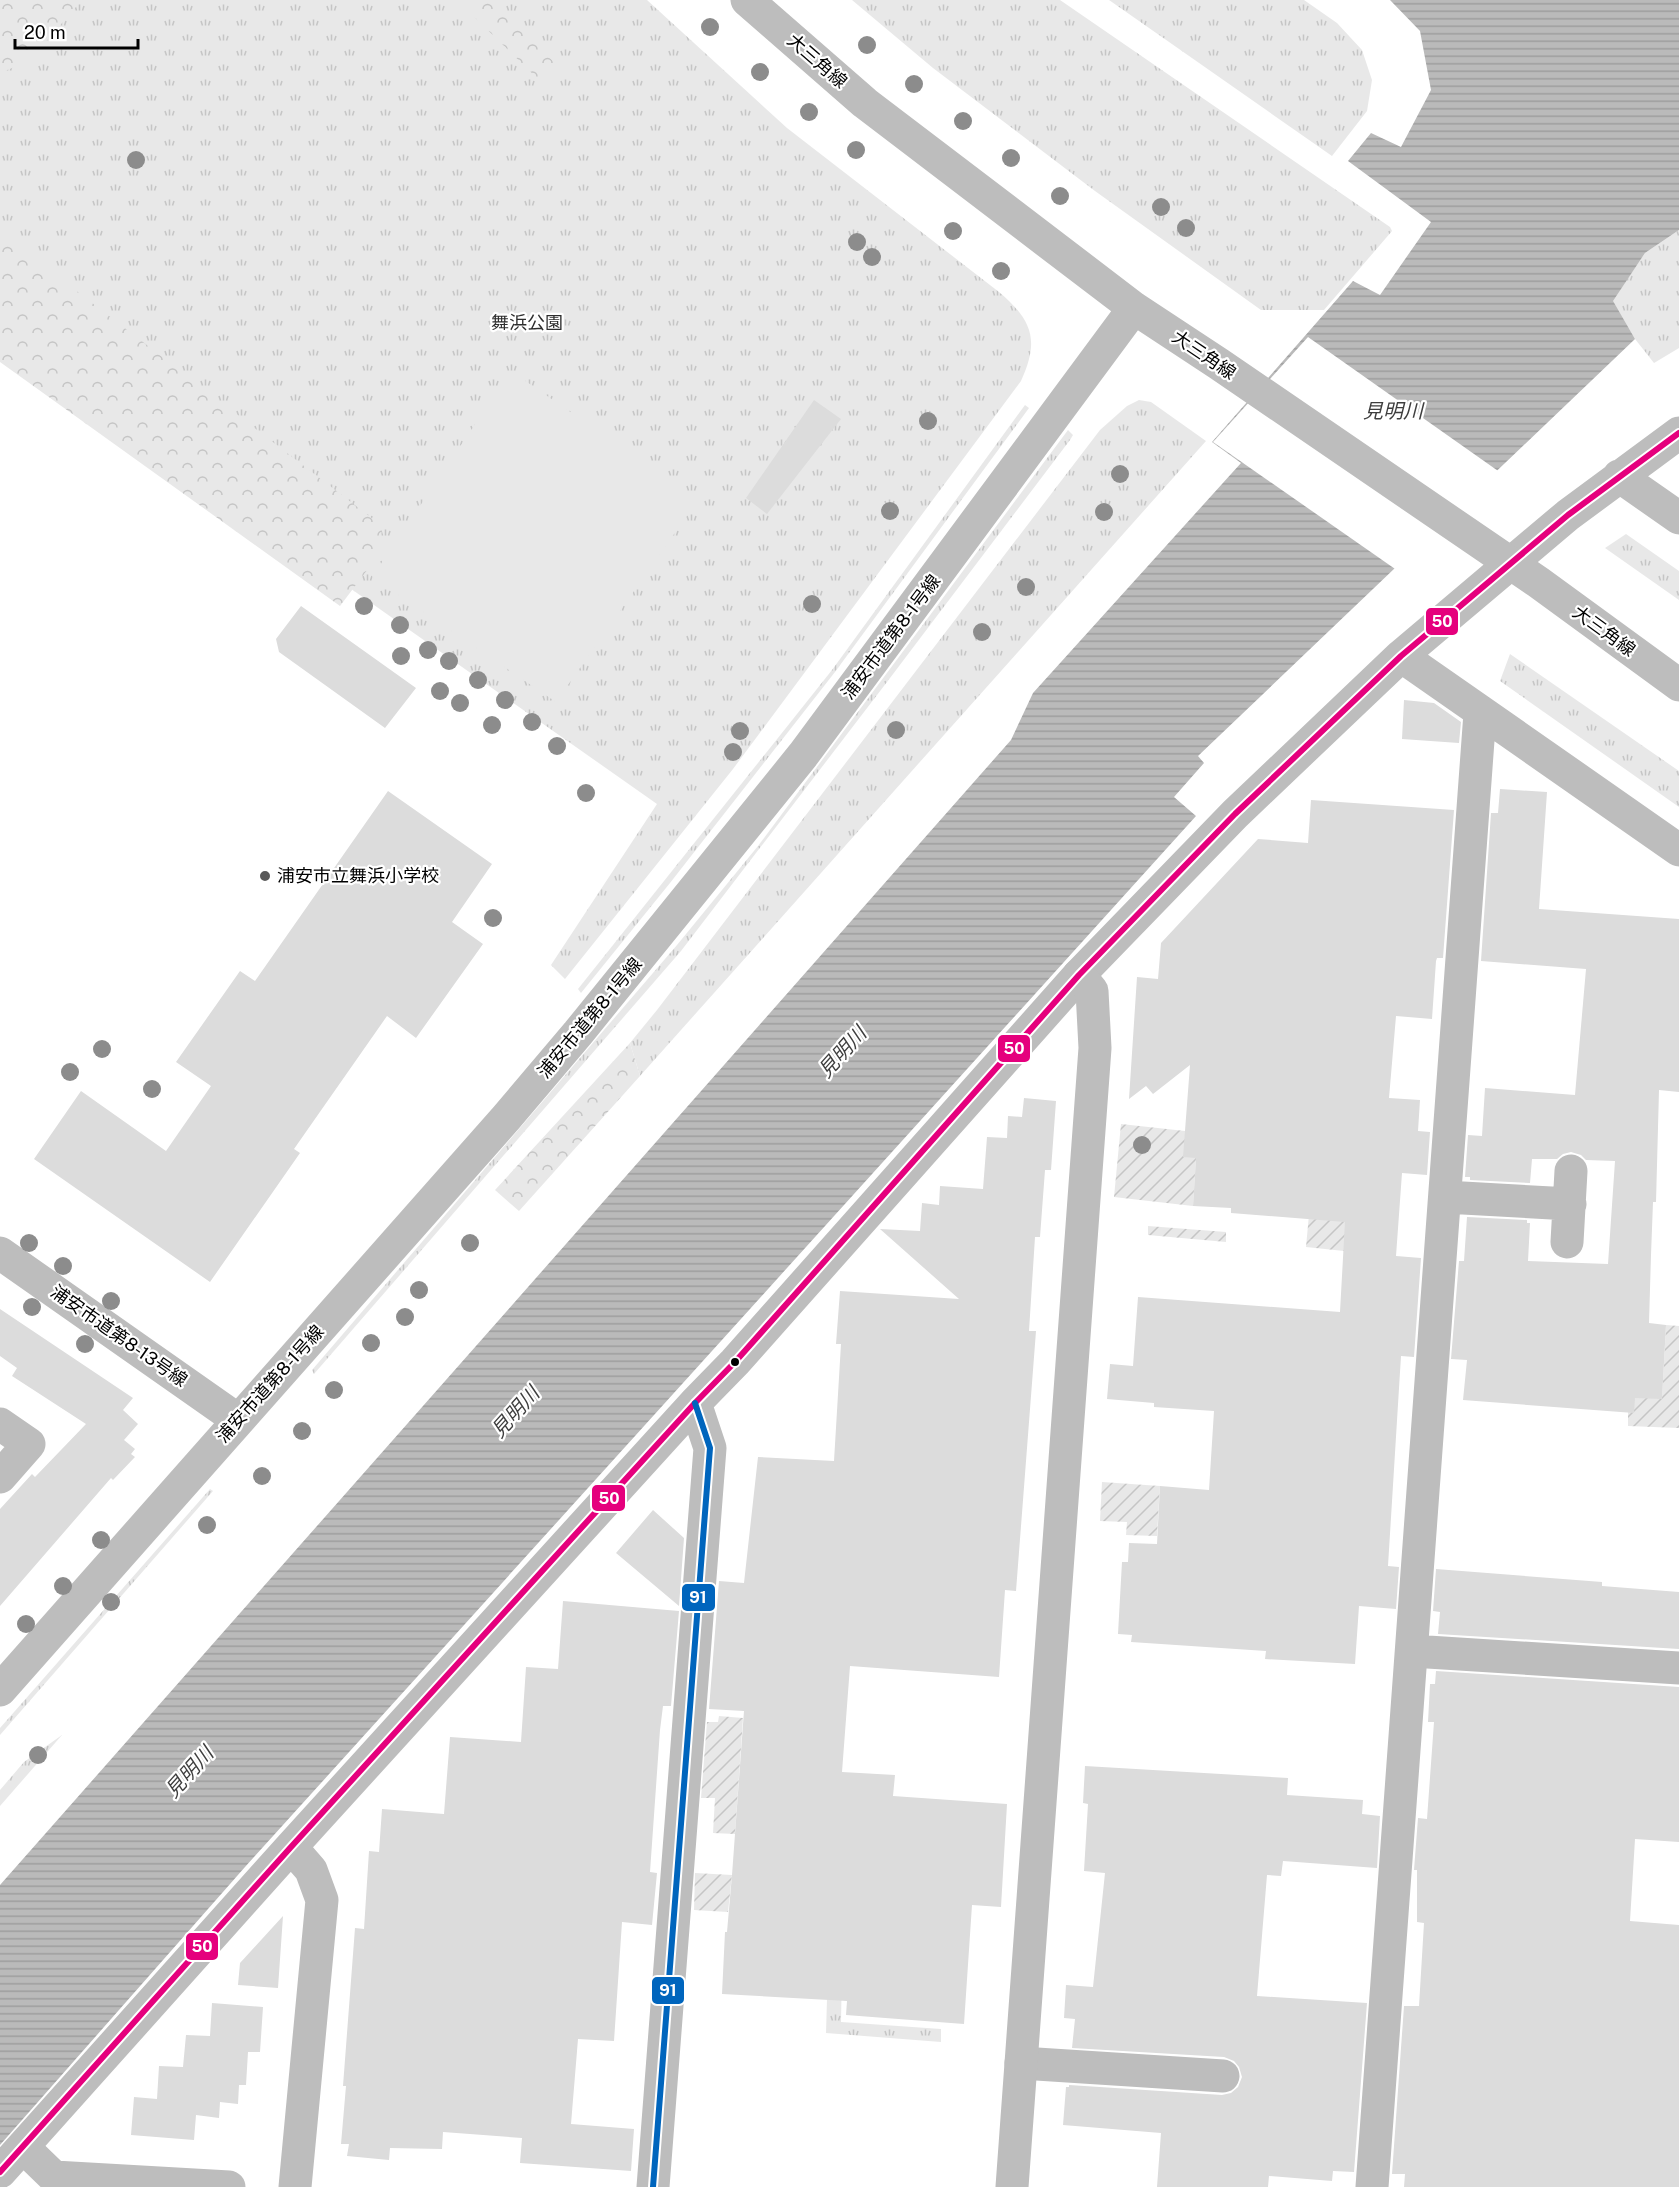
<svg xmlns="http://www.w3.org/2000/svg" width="1679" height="2187" font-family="'Public Sans','Noto Sans JP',sans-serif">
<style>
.grass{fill:url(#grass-tufts)}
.forest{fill:url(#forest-crowns)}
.garden{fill:url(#garden-furrows)}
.pitch{fill:#e8e8e8}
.water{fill:url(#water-rules)}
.pier{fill:#fff}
.building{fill:#dcdcdc}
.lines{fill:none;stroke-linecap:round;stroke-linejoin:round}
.minor{stroke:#bdbdbd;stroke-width:33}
.tertiary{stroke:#bdbdbd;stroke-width:33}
.bus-1-casing{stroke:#fff;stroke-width:10}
.bus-2-casing{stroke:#fff;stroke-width:10}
.bus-1{stroke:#e5007d;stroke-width:6}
.bus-2{stroke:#0065bd;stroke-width:6}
.tree{fill:#8c8c8c}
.poi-dot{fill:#595959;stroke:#fff;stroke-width:2}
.bus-dot{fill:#000;stroke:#fff;stroke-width:2}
.labels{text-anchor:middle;stroke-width:4.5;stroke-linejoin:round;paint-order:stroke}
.street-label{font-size:18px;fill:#000;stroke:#fff}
.park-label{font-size:18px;fill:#2d2d2d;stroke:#fff}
.poi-label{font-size:18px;fill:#000;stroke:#fff;text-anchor:start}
.water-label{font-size:20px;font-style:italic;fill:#3e3e3e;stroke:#fff}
.line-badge{stroke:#fff;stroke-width:2}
.badge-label{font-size:16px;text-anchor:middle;font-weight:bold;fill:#fff}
</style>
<defs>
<pattern id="grass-tufts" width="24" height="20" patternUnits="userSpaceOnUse" patternTransform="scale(1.5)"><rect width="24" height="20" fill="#e8e8e8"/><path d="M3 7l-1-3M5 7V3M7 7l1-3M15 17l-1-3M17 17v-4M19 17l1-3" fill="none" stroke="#c5c5c5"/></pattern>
<pattern id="forest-crowns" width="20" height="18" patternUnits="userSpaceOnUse" patternTransform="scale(1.5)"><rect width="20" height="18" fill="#e8e8e8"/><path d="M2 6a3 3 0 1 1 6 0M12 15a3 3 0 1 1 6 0" fill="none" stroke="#c5c5c5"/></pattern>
<pattern id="garden-furrows" width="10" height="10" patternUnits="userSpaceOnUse" patternTransform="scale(1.5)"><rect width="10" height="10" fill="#e8e8e8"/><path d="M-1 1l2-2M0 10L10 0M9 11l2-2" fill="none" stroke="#c5c5c5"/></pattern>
<pattern id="water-rules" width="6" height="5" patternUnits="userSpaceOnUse" patternTransform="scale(1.5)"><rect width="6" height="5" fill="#bababa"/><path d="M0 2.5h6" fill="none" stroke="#9e9e9e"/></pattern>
</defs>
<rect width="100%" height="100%" fill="#fff"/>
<path class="grass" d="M0,0H647L787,128L999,292C1032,320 1040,340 1021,381L733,769L565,979L551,965L657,804L0,342Z
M852,0H1060L1390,227L1392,231L1324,310H1261L1095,191L933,68Z
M1109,0H1304L1337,23L1362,50L1372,80L1367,111L1332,156Z
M1679,230V348L1654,363L1635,339L1612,301L1645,253Z
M1139,400L1151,402L1206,441L640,1076L630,1043L657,1010L1100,430L1127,406Z
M1025,405L1029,408L835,672L670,883L581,993L578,989L832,670Z
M1068,430L1073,435L1070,440L887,682L681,951L314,1374L312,1370L677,945L758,846Z
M1626,534L1679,571V600L1605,548Z
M1510,654L1679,771V807L1500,681Z
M210,1489L213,1491L0,1735V1728Z
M62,1735L0,1806V1790L24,1762Z
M828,1966H842L841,2022L941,2029V2042L826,2033Z"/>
<path class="forest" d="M0,0H82L29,61L0,73Z
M457,0H491L560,68L544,85Z
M0,232L382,526L380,553L340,606L0,362Z
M630,1043L640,1076L519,1211L495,1190Z"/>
<path class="garden" d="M1121,1124L1185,1131L1196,1158L1193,1206L1114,1197Z
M1311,1193L1347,1197L1344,1251L1306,1247Z
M1148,1226L1226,1232V1242L1148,1235Z
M1666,1325L1679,1326V1428L1628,1426V1398H1662Z
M1102,1482L1160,1486L1157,1536L1126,1535L1127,1522L1100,1521Z
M719,1716L743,1718L735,1834L713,1833L715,1798H701L707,1722H718Z
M695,1873L732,1875L728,1912L694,1910Z"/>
<path class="pitch" d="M511,371L698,500L556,702L372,577Z"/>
<path class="water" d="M1390,0H1679V230L1645,253L1613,301L1635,339L1198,756L1204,763L1174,797L1196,816L245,1867L0,2145V1885L1011,740L1033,693L1241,463L1212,442L1353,281L1380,295L1431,222L1348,161L1371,133L1401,147L1431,90L1420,31Z"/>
<path class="pier" d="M1308,337L1501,473L1398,571L1213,442Z"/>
<path class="building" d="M814,400L841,419L767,514L746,498Z
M301,606L416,688L385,728L279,652L276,639Z
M1404,700L1434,703L1461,722L1459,743L1402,739Z
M1500,789L1547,792L1539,909L1679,919V1092L1659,1090L1656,1202H1653L1651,1255L1649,1323L1666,1325L1662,1399L1635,1398L1634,1413L1463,1400L1467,1360L1451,1359L1459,1261H1464L1467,1217L1527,1220V1223H1530L1528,1261L1608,1264L1615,1161L1586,1160L1581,1155L1571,1152L1563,1154L1557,1159H1532L1530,1183L1470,1180V1177H1465L1468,1135L1482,1136L1485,1088L1575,1095L1586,969L1481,961L1491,813H1498Z
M388,791L492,864L452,922L483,944L416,1038L387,1016L294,1149L300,1153L210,1282L34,1159L81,1091L166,1151L211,1086L176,1062L240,971L255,981Z
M1311,800L1454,810L1443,958H1437L1436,961L1432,1019L1396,1016L1389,1098L1420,1100L1418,1131L1430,1132L1427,1175L1402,1173L1396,1256L1421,1258L1414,1357L1401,1356L1400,1372L1388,1566L1399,1567L1396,1609L1359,1606L1355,1664L1265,1659L1266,1651L1131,1642L1132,1635L1118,1634L1122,1562H1128L1129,1543L1157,1544L1160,1486L1209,1490L1214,1411L1154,1407V1403L1107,1399L1110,1364L1133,1366L1138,1297L1340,1312L1345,1222L1231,1213V1208L1193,1206L1196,1158L1183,1157L1190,1065L1153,1094L1146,1086L1129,1099L1137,977L1158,979L1161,943L1258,839L1308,843Z
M1024,1098L1056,1101L1051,1170H1045L1040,1237H1035L1029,1331H1036L1016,1591L1005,1590L999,1677L850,1666L842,1772L895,1775L893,1796L1007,1804L1001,1907L972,1905L964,2024L846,2015L847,2001L722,1994L725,1932H727L732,1875L744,1711L709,1709L719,1581L744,1583L758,1457L834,1461L841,1344H836L840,1291L959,1299L880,1229L920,1231L922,1203L939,1205L940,1186L983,1189L987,1137L1007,1138L1008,1116L1022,1117Z
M0,1309L133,1398L123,1410L138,1424L124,1440L135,1449L131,1454L135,1457L113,1480L111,1478L0,1606V1509L32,1474L35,1477L86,1424L12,1376L17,1368L0,1356Z
M653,1510L684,1538L679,1606L616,1553Z
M1436,1569L1602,1582V1586L1679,1592V1649L1438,1634L1440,1612L1433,1611Z
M563,1601L679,1611L671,1706H663L660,1730L650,1872L657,1873L652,1925L622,1922L614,2041L578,2039L571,2124L634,2129L631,2171L520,2163L522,2138L443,2132L442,2149L390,2148L389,2160L347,2156L349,2144H341L346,2086H343L355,1928L364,1929L369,1851L379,1852L382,1809L444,1814L450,1737L521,1742L526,1667L558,1669Z
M1436,1671L1679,1687V1842L1635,1839L1630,1921L1679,1925V2187H1404L1405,2174H1392L1404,2006H1419L1424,1923L1417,1922V1870H1414L1418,1818L1427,1819L1434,1722H1428L1430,1684H1435Z
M1085,1766L1288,1778L1287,1795L1363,1800L1362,1814L1380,1816L1377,1868L1283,1861L1281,1876L1267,1875L1257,1996L1367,2003L1354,2172L1333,2171L1332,2181L1269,2176L1268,2187H1157L1161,2133L1063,2125L1066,2087H1069V2085L1222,2095L1231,2093L1238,2087L1242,2077L1239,2067L1234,2061L1224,2057L1072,2048L1075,2019L1064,2018L1066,1985L1093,1987L1105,1873L1084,1871L1088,1804L1083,1803Z
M283,1916L278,1988L238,1985L240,1963Z
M212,2003L263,2007L260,2052H248L246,2085H239L238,2104L220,2102L219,2118L196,2115L194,2140L131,2135L134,2097L157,2099L159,2066L183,2067L186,2035L210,2036Z"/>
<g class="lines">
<path class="minor" d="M1619,476L1679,518
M1401,656L1679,850
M1445,1197L1570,1204
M1567,1242L1571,1171
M0,1424L29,1444L0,1477
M1412,1651L1679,1668
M291,1847L311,1870L322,1900L295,2187
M1021,2063L1223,2076
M23,2147L54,2177L229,2187
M0,2172L291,1847L695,1403L735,1362L1079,975L1235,814L1401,656L1568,515L1679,433
M653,2187L710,1448L695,1403
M1372,2187L1480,713"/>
<path class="tertiary" d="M747,0L865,103L1134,308L1219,364L1538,582L1679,685
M0,1253L238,1420
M0,1690L506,1118L578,1033L803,755L1134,308
M1012,2187L1095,1048L1092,991L1079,975"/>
<g class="bus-1-casing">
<path id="bus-1" d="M0,2172L291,1847L695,1403L735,1362L1079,975L1235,814L1401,656L1568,515L1679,433"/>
</g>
<g class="bus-2-casing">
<path id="bus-2" d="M653,2187L710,1448L695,1403"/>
</g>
<use href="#bus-1" class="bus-1"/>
<use href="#bus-2" class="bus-2"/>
</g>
<g class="tree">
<circle cx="710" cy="27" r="9"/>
<circle cx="867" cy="45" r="9"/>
<circle cx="760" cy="72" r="9"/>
<circle cx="914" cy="84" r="9"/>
<circle cx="809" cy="112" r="9"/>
<circle cx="963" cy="121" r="9"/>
<circle cx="856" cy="150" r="9"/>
<circle cx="1011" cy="158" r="9"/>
<circle cx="136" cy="160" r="9"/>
<circle cx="1060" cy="196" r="9"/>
<circle cx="1161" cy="207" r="9"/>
<circle cx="1186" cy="228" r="9"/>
<circle cx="953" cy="231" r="9"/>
<circle cx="857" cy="242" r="9"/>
<circle cx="872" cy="257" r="9"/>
<circle cx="1001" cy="271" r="9"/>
<circle cx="928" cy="421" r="9"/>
<circle cx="1120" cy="474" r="9"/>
<circle cx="890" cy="511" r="9"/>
<circle cx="1104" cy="512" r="9"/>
<circle cx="1026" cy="587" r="9"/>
<circle cx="812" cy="604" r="9"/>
<circle cx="364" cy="606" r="9"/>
<circle cx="400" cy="625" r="9"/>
<circle cx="982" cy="632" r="9"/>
<circle cx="428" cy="650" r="9"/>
<circle cx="401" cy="656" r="9"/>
<circle cx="449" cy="661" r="9"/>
<circle cx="478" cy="680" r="9"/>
<circle cx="440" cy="691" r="9"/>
<circle cx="505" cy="700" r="9"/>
<circle cx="460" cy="703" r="9"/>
<circle cx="532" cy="722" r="9"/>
<circle cx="492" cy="725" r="9"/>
<circle cx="896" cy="730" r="9"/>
<circle cx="740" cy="731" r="9"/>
<circle cx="557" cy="746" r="9"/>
<circle cx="733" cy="752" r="9"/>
<circle cx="586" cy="793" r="9"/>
<circle cx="493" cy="918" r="9"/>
<circle cx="102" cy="1049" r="9"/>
<circle cx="70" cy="1072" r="9"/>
<circle cx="152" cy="1089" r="9"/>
<circle cx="1142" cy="1145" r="9"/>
<circle cx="29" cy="1243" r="9"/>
<circle cx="470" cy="1243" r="9"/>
<circle cx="63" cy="1266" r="9"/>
<circle cx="419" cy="1290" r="9"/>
<circle cx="111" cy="1301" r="9"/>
<circle cx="32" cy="1307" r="9"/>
<circle cx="405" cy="1317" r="9"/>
<circle cx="371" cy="1343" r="9"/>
<circle cx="85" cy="1344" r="9"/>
<circle cx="334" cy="1390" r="9"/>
<circle cx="302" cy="1431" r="9"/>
<circle cx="262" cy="1476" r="9"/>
<circle cx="207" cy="1525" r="9"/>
<circle cx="101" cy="1540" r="9"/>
<circle cx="63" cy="1586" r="9"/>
<circle cx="111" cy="1602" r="9"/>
<circle cx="26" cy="1624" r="9"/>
<circle cx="38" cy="1755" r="9"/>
</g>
<circle class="poi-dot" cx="265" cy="876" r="6"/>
<circle class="bus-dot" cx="735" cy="1362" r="5"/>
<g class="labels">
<g class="street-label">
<text transform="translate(817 61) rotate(41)" y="6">大三角線</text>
<text transform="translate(1204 355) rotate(34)" y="6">大三角線</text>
<text transform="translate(1604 631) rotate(36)" y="6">大三角線</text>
<text transform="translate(891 637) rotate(-53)" y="6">浦安市道第8-1号線</text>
<text transform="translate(590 1018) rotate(-50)" y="6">浦安市道第8-1号線</text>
<text transform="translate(119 1336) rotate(35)" y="6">浦安市道第8-13号線</text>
<text transform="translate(270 1384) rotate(-48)" y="6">浦安市道第8-1号線</text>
</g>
<g class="park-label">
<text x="527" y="329">舞浜公園</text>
</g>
<g class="poi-label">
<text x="277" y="882">浦安市立舞浜小学校</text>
</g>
<g class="water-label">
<text x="1393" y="418">見明川</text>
<text transform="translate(842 1052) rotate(-48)" y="7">見明川</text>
<text transform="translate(515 1412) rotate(-48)" y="7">見明川</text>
<text transform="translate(189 1772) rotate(-48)" y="7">見明川</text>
</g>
</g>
<g class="line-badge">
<rect x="1425" y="607" width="34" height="29" rx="6" fill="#e5007d"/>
<rect x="997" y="1034" width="34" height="29" rx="6" fill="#e5007d"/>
<rect x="591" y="1484" width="35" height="28" rx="6" fill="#e5007d"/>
<rect x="681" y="1583" width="35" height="29" rx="6" fill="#0065bd"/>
<rect x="185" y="1932" width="34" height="29" rx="6" fill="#e5007d"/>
<rect x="651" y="1976" width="34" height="29" rx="6" fill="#0065bd"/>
</g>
<g class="badge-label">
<text x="1442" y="627">50</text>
<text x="1014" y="1054">50</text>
<text x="609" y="1504">50</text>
<text x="698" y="1603">91</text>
<text x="202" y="1952">50</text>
<text x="668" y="1996">91</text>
</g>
<path d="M15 39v9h123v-9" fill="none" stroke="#000000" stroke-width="3"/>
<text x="24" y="39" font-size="18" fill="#000000" stroke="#ffffff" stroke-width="4.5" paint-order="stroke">20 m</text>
</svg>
